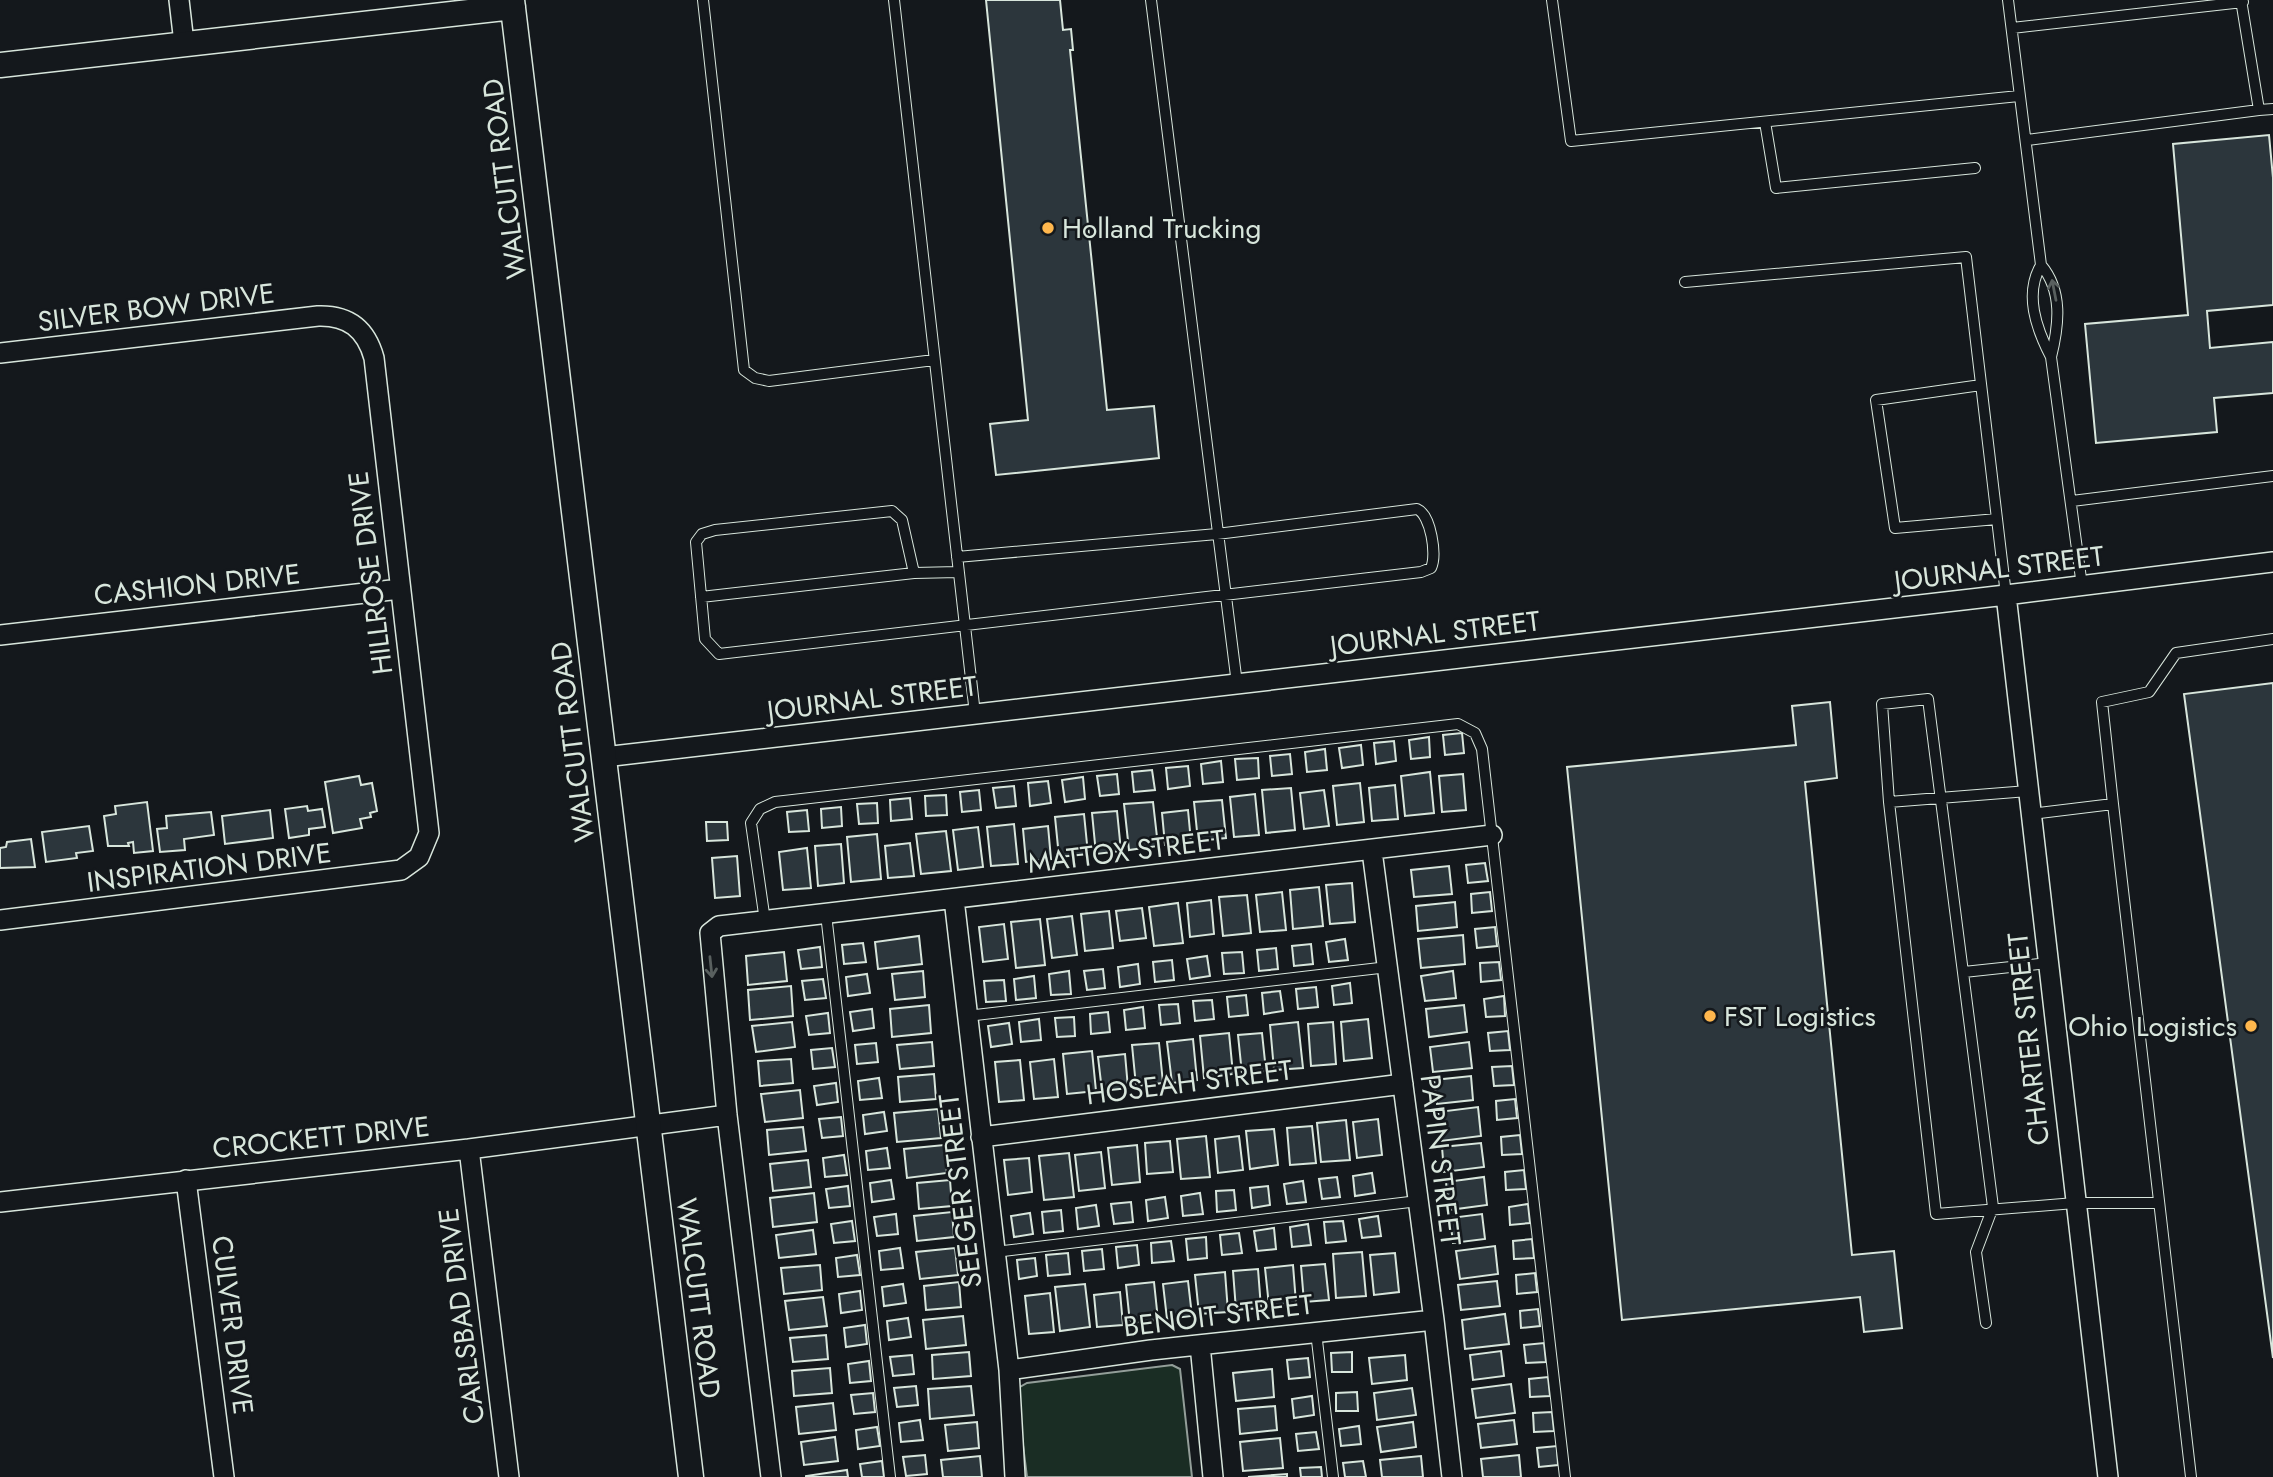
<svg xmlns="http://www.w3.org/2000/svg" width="2273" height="1477" font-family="Jost,sans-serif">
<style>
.green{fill:#1a2d24;stroke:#939e99;stroke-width:2}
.building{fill:#2c363c;stroke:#d8e6dc;stroke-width:2}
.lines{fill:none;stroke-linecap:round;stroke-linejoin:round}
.service-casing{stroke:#d8e6dc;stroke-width:12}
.minor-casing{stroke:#d8e6dc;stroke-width:22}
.tertiary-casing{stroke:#d8e6dc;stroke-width:27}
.service{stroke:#14181c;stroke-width:10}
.minor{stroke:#14181c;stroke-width:19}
.tertiary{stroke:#14181c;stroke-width:24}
.oneway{stroke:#59605f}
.poi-dot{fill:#ffb74d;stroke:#14181c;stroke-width:2.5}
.labels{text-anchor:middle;stroke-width:5;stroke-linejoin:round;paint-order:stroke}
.street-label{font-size:28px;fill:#d8e6dc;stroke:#14181c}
.poi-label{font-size:28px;fill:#d8e6dc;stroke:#14181c;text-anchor:start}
</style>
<rect width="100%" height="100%" fill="#14181c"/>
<path class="green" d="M1172,1365L1180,1369L1192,1477H1027L1017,1397L1020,1387L1027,1383Z"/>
<path class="building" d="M986,0H1060L1063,30L1071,29L1073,50H1070L1107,410L1154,406L1159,458L996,475L990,424L1028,420Z
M2269,135L2273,178V305L2207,311L2210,348L2273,342V393L2214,398L2217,432L2096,443L2085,324L2188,315L2173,144Z
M2273,683V1358L2184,694Z
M1830,702L1837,778L1805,782L1852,1255L1894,1251L1902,1328L1864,1332L1860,1297L1622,1320L1567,767L1796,745L1792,706Z
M1462,733L1464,753L1445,755L1443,735Z
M1429,737L1430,757L1411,759L1409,740Z
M1394,741L1396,761L1376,764L1374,743Z
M1361,745L1363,765L1342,768L1339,748Z
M1325,749L1327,770L1307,772L1305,752Z
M1290,754L1292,774L1272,776L1270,756Z
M1258,758L1259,778L1237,780L1235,759Z
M1221,761L1223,782L1203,784L1201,764Z
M1188,766L1190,786L1168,789L1166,768Z
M1152,770L1155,790L1134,792L1132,772Z
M1430,772L1434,813L1405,816L1401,776Z
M1117,774L1119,794L1100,796L1097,776Z
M1463,774L1466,810L1442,812L1439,776Z
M359,776L361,785L372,783L377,811L370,813L371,817L360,819L362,828L333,833L325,782Z
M1083,777L1085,799L1065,802L1062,780Z
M1048,781L1051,803L1030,806L1028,783Z
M1360,783L1364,822L1337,825L1333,786Z
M1395,785L1398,819L1372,821L1369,788Z
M1014,786L1016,806L996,808L993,788Z
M1291,788L1295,830L1266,833L1262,790Z
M979,790L981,810L962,812L960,792Z
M1324,790L1329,826L1304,829L1300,793Z
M1255,794L1259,835L1234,837L1230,797Z
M946,795L947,815L926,816L925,796Z
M910,798L912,819L891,821L890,800Z
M1222,800L1226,838L1198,841L1194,802Z
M147,802L153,851L134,853L133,842L128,843L129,846H108L104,816L116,814L115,806Z
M1153,802L1158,846L1129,850L1124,804Z
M877,803L878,823L859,824L857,804Z
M307,806L308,811L322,809L325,827L309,829V835L289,838L285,809Z
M841,807L842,826L822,828L821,809Z
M270,810L273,838L225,844L222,816Z
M807,810L809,831L789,832L787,812Z
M1188,810L1191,842L1165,845L1162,813Z
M1117,811L1121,851L1096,854L1092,813Z
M211,812L214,835L184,839L185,850L160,852L157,829L167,828L166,816Z
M1084,814L1088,854L1059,857L1055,817Z
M706,822H727L728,840L707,841Z
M1014,824L1018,864L991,866L987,827Z
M89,826L93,851L76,853L77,858L46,862L42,832Z
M1048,826L1051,859L1026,862L1023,829Z
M978,827L983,867L958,870L953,830Z
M946,831L951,871L921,874L916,834Z
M877,834L881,879L851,882L847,837Z
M31,839L35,867L0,868V848L6,847L7,842Z
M910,843L914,876L888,878L885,846Z
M841,844L844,883L818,886L815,846Z
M807,848L811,888L783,890L779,852Z
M737,856L740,896L715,898L712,858Z
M1485,863L1488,881L1468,883L1466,865Z
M1449,866L1452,894L1414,897L1411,870Z
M1352,883L1355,922L1330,924L1326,885Z
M1319,887L1323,926L1293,929L1290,890Z
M1282,892L1286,930L1260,932L1256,895Z
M1490,892L1492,911L1472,913L1471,894Z
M1247,895L1251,933L1223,936L1219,897Z
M1211,900L1214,934L1190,937L1187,903Z
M1455,902L1457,927L1418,931L1416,906Z
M1178,903L1183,943L1154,946L1149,907Z
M1142,908L1146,938L1120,941L1116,911Z
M1109,911L1113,948L1085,951L1081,914Z
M1072,916L1077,955L1052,958L1047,919Z
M1040,919L1045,965L1016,968L1011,922Z
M1004,924L1008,959L983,962L979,927Z
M1495,927L1497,946L1477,948L1475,929Z
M1463,935L1465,964L1421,968L1418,939Z
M919,936L922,964L878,969L875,942Z
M1345,939L1348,960L1329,962L1326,942Z
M863,943L866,962L844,964L842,945Z
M1311,944L1313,964L1294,966L1292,946Z
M820,947L822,967L801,969L798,950Z
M1276,948L1278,969L1259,971L1257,950Z
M784,952L787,981L748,985L746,956Z
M1242,952L1244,973L1224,974L1222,953Z
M1207,956L1210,976L1190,979L1187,959Z
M1172,960L1174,980L1155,982L1153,962Z
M1499,962L1501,980L1481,982L1480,963Z
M1138,964L1140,984L1120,987L1118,967Z
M1103,969L1105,988L1087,990L1084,971Z
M923,971L925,997L895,1000L892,974Z
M1069,971L1071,994L1051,995L1049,974Z
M1453,971L1456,998L1425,1001L1421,976Z
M867,974L870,993L848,996L846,977Z
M1034,976L1036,998L1016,1000L1014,979Z
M823,979L826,998L805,1000L802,981Z
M1004,980L1006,1001L986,1002L984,981Z
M1350,983L1352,1003L1334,1005L1332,986Z
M791,986L793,1016L750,1020L748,990Z
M1316,987L1318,1007L1298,1009L1296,989Z
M1280,991L1283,1011L1264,1014L1262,993Z
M1246,995L1248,1015L1229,1017L1227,997Z
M1504,996L1505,1016L1486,1017L1484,999Z
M1212,1000L1214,1019L1195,1021L1193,1001Z
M1178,1004L1180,1023L1161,1025L1159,1005Z
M929,1005L931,1033L892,1037L890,1009Z
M1464,1005L1467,1032L1429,1037L1426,1009Z
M1143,1007L1145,1028L1126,1030L1124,1010Z
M872,1009L874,1028L853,1031L850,1012Z
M1108,1012L1110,1032L1091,1034L1090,1014Z
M828,1013L830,1033L809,1035L806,1016Z
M1074,1017L1075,1036L1057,1037L1055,1018Z
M1039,1019L1041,1040L1021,1042L1019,1022Z
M1368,1019L1372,1058L1344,1061L1341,1022Z
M792,1022L795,1047L756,1052L752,1026Z
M1298,1022L1303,1068L1274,1070L1270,1025Z
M1333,1022L1336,1064L1311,1066L1308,1024Z
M1009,1023L1012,1044L991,1047L988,1026Z
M1508,1031L1510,1050L1490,1051L1488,1033Z
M1229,1033L1233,1074L1204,1078L1200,1036Z
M1262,1033L1266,1071L1242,1074L1238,1035Z
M1193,1039L1197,1080L1172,1083L1167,1042Z
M932,1042L934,1066L900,1069L897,1045Z
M1469,1042L1472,1068L1433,1072L1430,1047Z
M876,1043L878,1062L857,1064L855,1045Z
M1159,1043L1163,1083L1136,1086L1132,1045Z
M832,1048L835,1067L813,1069L811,1050Z
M1092,1051L1096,1091L1067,1094L1063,1054Z
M1125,1054L1128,1088L1102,1091L1098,1057Z
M791,1059L793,1083L760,1086L758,1061Z
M1054,1059L1058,1097L1034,1099L1030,1062Z
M1020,1060L1024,1100L999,1102L995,1062Z
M1512,1066L1514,1085L1494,1086L1492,1067Z
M934,1074L936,1099L900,1102L898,1077Z
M1471,1076L1473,1100L1437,1104L1434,1080Z
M879,1078L882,1098L860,1100L858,1081Z
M836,1083L838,1102L817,1105L814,1086Z
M800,1090L803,1118L765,1122L761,1094Z
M1515,1099L1517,1118L1497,1120L1496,1101Z
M1478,1107L1481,1136L1441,1141L1438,1112Z
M938,1109L941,1138L897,1142L894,1113Z
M884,1112L887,1131L865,1134L863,1115Z
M841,1117L843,1136L822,1138L819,1119Z
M1378,1119L1382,1155L1357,1158L1353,1122Z
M1346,1120L1350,1160L1321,1162L1317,1123Z
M1312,1126L1316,1163L1290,1165L1287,1128Z
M803,1127L806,1151L769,1155L767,1130Z
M1274,1129L1278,1165L1250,1169L1246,1131Z
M1520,1135L1522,1154L1502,1155L1501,1137Z
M1206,1136L1210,1177L1181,1179L1177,1139Z
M1239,1136L1243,1170L1218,1173L1215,1139Z
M1170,1141L1173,1172L1147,1174L1145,1143Z
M1481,1143L1484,1167L1444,1172L1442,1147Z
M944,1145L947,1173L907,1178L904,1149Z
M1137,1145L1140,1182L1112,1185L1108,1148Z
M887,1148L890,1168L868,1170L866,1151Z
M1101,1152L1105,1188L1079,1191L1075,1155Z
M1069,1153L1074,1197L1044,1200L1039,1156Z
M844,1155L847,1175L825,1177L823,1158Z
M1029,1158L1032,1192L1008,1195L1004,1160Z
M808,1160L811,1187L773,1191L770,1164Z
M1524,1170L1526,1189L1506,1190L1505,1172Z
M1372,1173L1375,1193L1355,1196L1353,1176Z
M1337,1177L1340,1197L1322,1199L1319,1179Z
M1484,1177L1487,1205L1449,1210L1446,1182Z
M891,1180L894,1199L872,1202L870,1183Z
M950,1180L952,1206L919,1209L917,1183Z
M1303,1181L1306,1202L1287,1204L1284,1184Z
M848,1186L850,1206L829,1208L826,1189Z
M1268,1186L1270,1205L1252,1208L1250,1188Z
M1234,1190L1236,1210L1217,1212L1216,1191Z
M814,1193L817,1222L773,1227L770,1198Z
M1200,1193L1203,1214L1183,1216L1181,1196Z
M1165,1197L1168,1218L1148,1221L1146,1200Z
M1131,1202L1133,1222L1114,1224L1111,1204Z
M1528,1204L1530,1223L1510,1225L1509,1207Z
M1096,1205L1099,1226L1078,1229L1076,1208Z
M1061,1210L1063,1231L1044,1233L1042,1212Z
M952,1212L954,1237L917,1241L914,1216Z
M1030,1213L1033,1234L1014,1237L1011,1216Z
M896,1214L898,1234L877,1236L874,1217Z
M1482,1214L1485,1239L1453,1243L1450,1218Z
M1378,1216L1381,1236L1362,1238L1359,1219Z
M852,1221L855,1241L834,1243L831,1224Z
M1343,1221L1346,1241L1326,1243L1324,1222Z
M1308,1224L1311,1245L1292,1247L1290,1227Z
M1274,1228L1276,1249L1257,1251L1254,1231Z
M813,1230L816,1254L779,1258L776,1235Z
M1239,1233L1242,1253L1222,1255L1220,1235Z
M1206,1237L1207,1258L1188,1260L1186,1239Z
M1532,1239L1534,1258L1514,1259L1513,1241Z
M1171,1241L1174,1261L1152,1263L1151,1243Z
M1137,1245L1139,1265L1118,1268L1116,1247Z
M1495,1246L1498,1274L1460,1279L1456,1251Z
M900,1248L903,1268L881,1270L879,1251Z
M955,1248L958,1275L920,1279L916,1252Z
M1102,1249L1104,1269L1084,1271L1082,1251Z
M1362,1252L1366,1296L1336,1298L1333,1254Z
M1068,1253L1070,1274L1048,1276L1046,1255Z
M1395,1253L1399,1292L1374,1295L1370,1255Z
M857,1255L860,1275L838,1277L836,1258Z
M1035,1258L1037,1276L1019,1279L1017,1260Z
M1325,1264L1329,1300L1304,1302L1301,1266Z
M820,1265L822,1290L784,1294L781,1268Z
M1293,1265L1296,1303L1269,1306L1265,1268Z
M1258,1269L1261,1308L1236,1310L1233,1271Z
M1225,1272L1228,1312L1199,1314L1195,1275Z
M1535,1273L1537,1292L1517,1294L1516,1275Z
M1188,1281L1192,1316L1167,1319L1163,1284Z
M1497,1281L1500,1306L1461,1310L1458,1285Z
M959,1282L961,1307L926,1310L924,1286Z
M1154,1282L1158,1320L1130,1323L1126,1285Z
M903,1284L906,1303L884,1306L882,1287Z
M1085,1284L1090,1327L1060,1331L1055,1287Z
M860,1291L862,1310L841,1313L839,1294Z
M1120,1292L1123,1325L1097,1327L1094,1295Z
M1050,1293L1054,1332L1029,1334L1025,1296Z
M823,1297L827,1326L789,1330L785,1301Z
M1538,1309L1540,1326L1521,1328L1520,1311Z
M1505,1314L1509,1344L1465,1349L1462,1320Z
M963,1316L966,1345L926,1349L923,1320Z
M908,1318L911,1337L889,1340L887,1321Z
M865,1325L867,1344L846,1347L844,1328Z
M826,1335L828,1359L793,1362L790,1338Z
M1544,1343L1546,1362L1526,1363L1524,1345Z
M1501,1351L1504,1376L1473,1380L1470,1355Z
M969,1352L971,1376L933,1379L932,1355Z
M1352,1352V1372H1332L1331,1353Z
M912,1355L914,1374L893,1376L890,1357Z
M1405,1355L1407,1380L1372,1384L1369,1358Z
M1308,1358L1310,1377L1289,1379L1287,1360Z
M869,1361L871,1381L850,1383L848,1364Z
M830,1368L832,1393L794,1396L792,1371Z
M1272,1369L1274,1397L1236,1401L1233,1373Z
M1548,1377L1550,1396L1530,1397L1529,1379Z
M1511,1384L1515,1413L1476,1418L1472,1389Z
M916,1386L918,1405L897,1407L894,1388Z
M971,1386L974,1415L930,1419L928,1389Z
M1412,1388L1416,1415L1377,1420L1374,1393Z
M1357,1392L1358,1411H1336V1393Z
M873,1393L875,1412L854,1414L851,1395Z
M1312,1396L1314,1415L1294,1418L1292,1399Z
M833,1403L836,1430L799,1434L796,1407Z
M1275,1406L1277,1430L1240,1434L1238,1409Z
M1552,1412L1554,1431L1534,1432L1533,1413Z
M920,1420L923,1440L901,1442L899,1423Z
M1514,1420L1517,1444L1481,1448L1478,1424Z
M977,1422L979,1448L948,1451L945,1425Z
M1413,1422L1416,1447L1381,1452L1377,1427Z
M1359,1426L1361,1444L1341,1446L1339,1429Z
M877,1427L880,1446L858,1449L856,1430Z
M1316,1432L1319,1449L1298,1451L1296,1434Z
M835,1437L838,1461L804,1465L801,1442Z
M1280,1438L1283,1468L1243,1471L1240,1442Z
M1557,1446L1558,1465L1539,1467L1537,1448Z
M925,1455L927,1474L906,1476L903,1457Z
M1519,1455L1521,1477H1483L1481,1459Z
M980,1456L982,1477H943L941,1460Z
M1421,1456L1423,1477H1382L1380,1460Z
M882,1461L884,1477H862L860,1464Z
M1363,1461L1366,1477H1345L1343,1463Z
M1321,1467L1322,1477H1301L1300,1468Z
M847,1470L848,1477H806V1476Z
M1287,1474V1477H1248Z"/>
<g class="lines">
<g class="service-casing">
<path id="service" d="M703,0L744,370L755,378L769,381L934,360
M894,0L975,714
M1151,0L1237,684
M1552,0L1571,141L2019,96
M2008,0L2041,265
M2241,0L2259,110L2273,109
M2012,28L2243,2
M1765,122L1776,188L1975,168
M2027,140L2259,110
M1685,282L1966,257L2006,595
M2051,357C2059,325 2063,291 2041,265C2024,294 2036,328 2051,357L2082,586
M1981,385L1876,400L1895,528L1997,519
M2072,501L2273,476
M957,557L1217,534L1417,509C1431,515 1437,555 1431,568L1421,572L719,654L705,639L696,542L702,534L715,530L892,511L902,520L914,573L958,572
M701,597L914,573
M2028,791L1889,802L1936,1214L2075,1203H2158
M1889,802L1882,704L1928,699L1993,1207L1976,1252L1986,1323
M2113,804L2102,702L2149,692L2176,653L2273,639
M2031,814L2113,804L2191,1477
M826,914L890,1477
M765,921L751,823L760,809L775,802L1458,724L1475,733L1482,749L1565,1477
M1964,972L2048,963
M967,1016L1388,967
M995,1252L1418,1201
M1316,1332L1333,1477"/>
</g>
<g class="minor-casing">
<path id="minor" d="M179,0L184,43
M0,353L318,316C348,315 366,329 374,358L429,833L419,857L401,870L0,920
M2006,595L2108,1477
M0,635L400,589
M604,757L2006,595L2273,562
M1372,851L1434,1320L1452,1477
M954,899L1009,1370L1015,1477
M981,1137L1403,1084
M469,1149L509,1477
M186,1180L224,1477
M0,1202L469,1149L727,1115
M1200,1345L1213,1477
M1009,1370L1151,1350L1434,1320
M771,1477L727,1115L710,933L719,926L1492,835"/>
</g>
<g class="tertiary-casing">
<path id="tertiary" d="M512,0L691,1477
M0,65L513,7"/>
</g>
<use href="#service" class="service"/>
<use href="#minor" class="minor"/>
<use href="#tertiary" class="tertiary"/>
</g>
<defs><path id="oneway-shaft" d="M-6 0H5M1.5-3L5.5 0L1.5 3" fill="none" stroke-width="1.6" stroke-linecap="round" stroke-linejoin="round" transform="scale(1.75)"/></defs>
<g class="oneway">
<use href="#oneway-shaft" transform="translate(2054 290) rotate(-101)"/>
<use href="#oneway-shaft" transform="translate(711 967) rotate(84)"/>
</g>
<g class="poi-dot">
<circle cx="1048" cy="228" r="7"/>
<circle cx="1710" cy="1016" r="7"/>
<circle cx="2251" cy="1026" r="7"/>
</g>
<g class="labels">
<g class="street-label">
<text transform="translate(504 179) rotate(-97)" y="10">WALCUTT ROAD</text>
<text transform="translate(156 307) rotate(-7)" y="10">SILVER BOW DRIVE</text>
<text transform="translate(1999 568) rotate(-7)" y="10">JOURNAL STREET</text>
<text transform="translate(370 573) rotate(-97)" y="10">HILLROSE DRIVE</text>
<text transform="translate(197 584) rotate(-6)" y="10">CASHION DRIVE</text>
<text transform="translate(1435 633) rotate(-7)" y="10">JOURNAL STREET</text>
<text transform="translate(872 698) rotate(-7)" y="10">JOURNAL STREET</text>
<text transform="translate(572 742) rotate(-97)" y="10">WALCUTT ROAD</text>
<text transform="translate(1126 851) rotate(-7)" y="10">MATTOX STREET</text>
<text transform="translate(209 867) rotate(-7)" y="10">INSPIRATION DRIVE</text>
<text transform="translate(2028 1039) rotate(-96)" y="10">CHARTER STREET</text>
<text transform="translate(1189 1082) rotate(-7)" y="10">HOSEAH STREET</text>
<text transform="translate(321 1137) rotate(-6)" y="10">CROCKETT DRIVE</text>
<text transform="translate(1441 1160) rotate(83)" y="10">PAPIN STREET</text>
<text transform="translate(960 1191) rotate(-97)" y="10">SEEGER STREET</text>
<text transform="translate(699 1298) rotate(83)" y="10">WALCUTT ROAD</text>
<text transform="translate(1218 1315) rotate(-7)" y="10">BENOIT STREET</text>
<text transform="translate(461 1316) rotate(-97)" y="10">CARLSBAD DRIVE</text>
<text transform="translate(233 1325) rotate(83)" y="10">CULVER DRIVE</text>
</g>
<g class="poi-label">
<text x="1062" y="238">Holland Trucking</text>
<text x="1724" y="1026">FST Logistics</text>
<text x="2237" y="1036" text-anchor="end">Ohio Logistics</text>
</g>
</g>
</svg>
